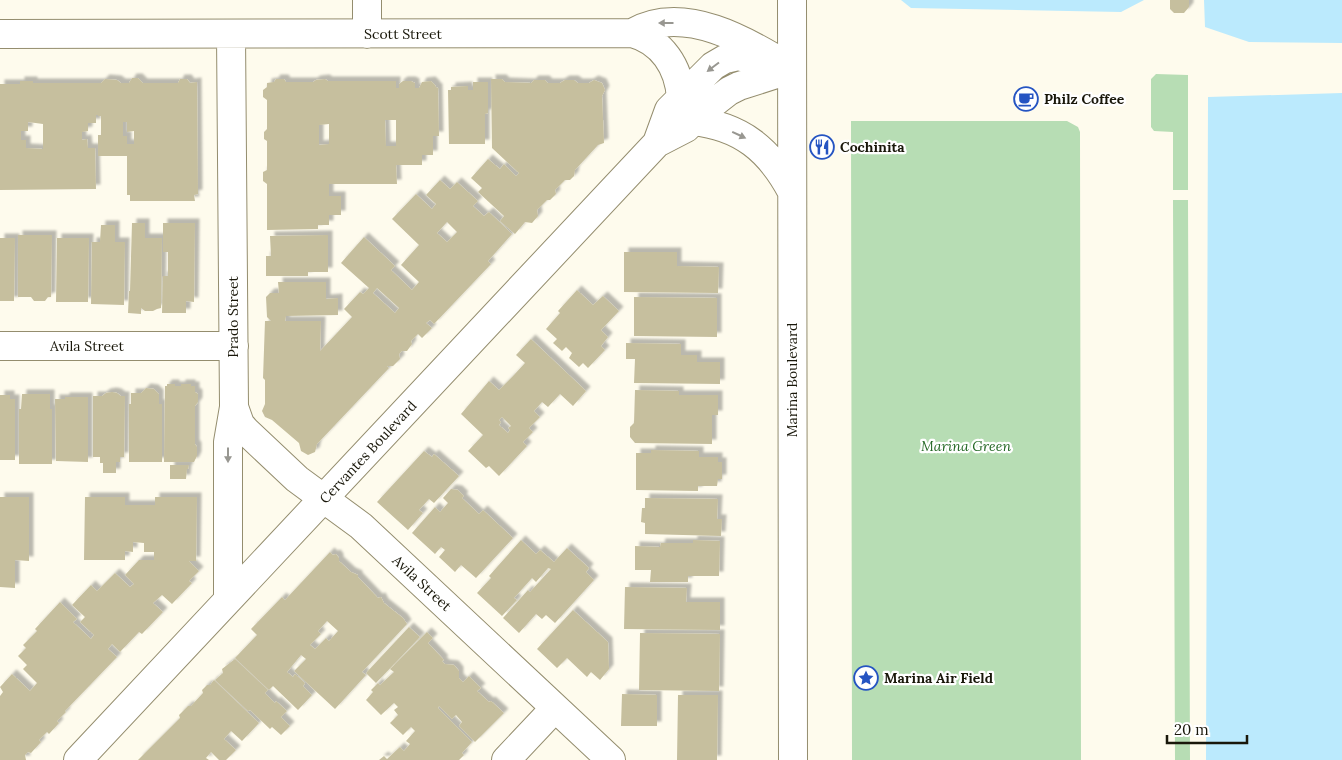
<svg xmlns="http://www.w3.org/2000/svg" width="1342" height="760" font-family="Lora,serif">
<style>
.green{fill:#b7ddb4}
.water{fill:#bbeafd}
.building{fill:#c6bf9e;fill-rule:evenodd;filter:url(#shadow)}
.lines{fill:none;stroke-linecap:round;stroke-linejoin:round}
.minor-casing{stroke:#948d6e;stroke-width:30}
.major-casing{stroke:#948d6e;stroke-width:30}
.minor{stroke:#fff;stroke-width:28}
.major{stroke:#fff;stroke-width:28}
.oneway{fill:#989791}
.labels{text-anchor:middle;stroke-width:4.5;stroke-linejoin:round;paint-order:stroke}
.street-label{font-size:14px;fill:#19170a;stroke:#fff}
.poi-label{font-size:14px;font-weight:bold;fill:#19170a;stroke:#fff;text-anchor:start}
.park-label{font-size:14px;font-style:italic;fill:#246825;stroke:#fff}
</style>
<defs>
<filter id="shadow"><feDropShadow dx="4.5" dy="-4.5" stdDeviation="1" flood-color="#0004"/></filter>
</defs>
<rect width="100%" height="100%" fill="#fefbed"/>
<path class="green" d="M1156,74L1188,75V190H1173V132L1154,131L1151,127V79Z
M851,121H1067L1078,127L1080,132L1081,760H852Z
M1173,200H1188L1190,760H1175Z"/>
<path class="water" d="M901,0H1144L1121,12L911,8Z
M1204,0H1342V43L1249,42L1205,27Z
M1342,93V760H1206L1208,97Z"/>
<path class="building" d="M1170,0H1189V7L1184,13H1174L1170,9Z
M132,78H138L143,83H178L180,79H187L190,83L197,82L198,194L194,195L195,201H130V195H127V156H98V135H101V116H98V115H96V123H88V131L82,132V140L87,139L88,148H95L96,189L0,190V84H20V81H33V83H101L105,79L117,80L121,83H129ZM28,122L43,124V149L26,148V140H21V131H28ZM123,122H127V132L134,131V144H127V136H123Z
M276,79H284L286,82H313L316,80L325,79L328,81H396V88H399V84L403,81H411L415,83V88H419L422,82L431,81L435,85L436,87L438,88L439,136H433V155H422V165H396L397,184H329V196H341V215H329V225H318V229L267,230V184L263,181V172L267,170V141L264,139V132L267,129V100L263,97V90L267,87V83L274,82ZM385,120H396V146H386ZM329,124V144L319,145V125Z
M491,79H502L505,82L531,83L534,80H545L548,83H560L565,80H574L578,83H589L594,80L602,83L605,90L602,96L604,143L598,145L575,170L574,176L570,180H565L555,190L556,194L550,200H547L537,210L538,216L532,223L525,222L515,234L500,221L504,216L478,192L482,188L471,178L488,159L500,169L504,164L516,176L519,173L492,148Z
M473,82H488V113L485,114V144H449L448,90H451V87L468,86V90H473Z
M440,180L450,189L457,182L478,201L473,206L484,216L489,212L512,234L488,261L491,264L434,324L430,320L426,323L432,328L422,338L418,334L411,341L412,344L407,351H402L399,354L400,359L393,366H387L389,368L317,444L315,452L308,455L301,451L299,443L272,420L265,417L262,411L265,404V380L263,378L265,321H271L267,317L266,297L270,293H279L278,282H326V299L338,298V315L286,316L285,321H321L320,351L352,317L344,309L360,292L363,294L369,288L341,263L364,237L395,266L391,270L412,290L419,282L401,265L419,245L392,219L416,194L432,209L436,204L426,195ZM447,222L457,232L447,242L437,233ZM377,288L399,308L395,313L373,293Z
M132,223H145V238H162L161,308L157,309L153,311H145L141,308V314L128,313L129,291H130Z
M163,223H195L194,302L186,301V313H162L163,276H168V252H163Z
M101,225H115V242H125L124,305L91,304L92,242H100Z
M18,235H52L51,297H48L45,301H34L31,297H18Z
M328,235V272H308V276H266V256H271L270,236Z
M0,238H15L14,301H0Z
M57,238H89L88,302H56Z
M624,252H677V266L719,267L718,293L624,292Z
M577,290L593,305L603,296L619,311L601,330L608,337L601,346L605,350L588,368L583,363L579,367L569,358L572,353L566,347L562,351L553,343L557,339L546,329L560,313L558,311Z
M634,297L717,298V337L634,336Z
M531,339L586,391L573,406L560,394L548,407L542,402L534,411L540,417L529,428L533,432L523,442L527,446L499,476L489,466L486,468L468,451L483,435L461,414L489,381L499,390L514,375L525,363L516,355ZM502,417L511,426L508,428L510,430L508,433L499,425L501,422L499,420Z
M626,343L681,344V355H697V362H720V384L634,383L635,359H626Z
M167,384H175V386H181V384H191V386H195V392L198,394V402L195,406V444L197,447V456L194,462H164L165,386H167Z
M146,388L154,389L159,394V404H162V462H129V404H131V393H141Z
M635,390L679,391V395H718V415H712V444L635,443L630,437V427L634,423Z
M112,392L117,393L121,396H125L124,457H120V462H116V473H103V463H100V457H93V396H102L106,393Z
M22,394H50V409H52V464H19V409H21Z
M0,395H10V399H15V460H0Z
M65,397H88V462L56,461L55,399H65Z
M651,450L699,451V457H718V462H722V479H718L717,486H698V491L636,490V453H651Z
M424,451L432,457L434,454L459,476L434,503L429,499L419,510L423,513L408,530L377,502Z
M170,465H189L188,469H187L186,479H170Z
M451,489L458,490L464,496L462,498L479,514L483,510L513,538L476,578L461,565L455,572L439,557L445,550L441,547L435,554L412,533L435,507L440,512L448,503L443,498Z
M0,497H29V561L15,560V588L0,587Z
M85,497H125V505H155V497H197L196,561H189L199,571L189,581L192,583L172,604L162,595L153,603L163,612L142,634L139,632L120,652L112,644L108,649L117,657L65,711L66,712L57,721L59,723L49,734L47,732L39,740L41,742L31,753L28,752L25,755L26,760H0V696L3,692L0,687L12,674L30,691L37,683L23,669L27,665L18,656L26,648L23,645L37,631L35,629L60,602L77,619L73,622L91,639L94,635L80,622L85,617L72,605L91,585L97,591L115,573L130,587L134,584L125,575L139,560H154V552H144V543L133,542V552L125,551V560H84Z
M645,498L718,499L717,519H722L721,536L645,534V523L641,522L642,508H645Z
M521,540L536,554L540,550L554,562L567,548L589,568L586,572L594,580L555,623L546,615L542,619L536,614L519,633L503,618L528,590L530,592L551,569L548,568L536,582L532,578L514,598L517,600L502,616L477,593L491,578L489,576Z
M693,540L720,541L719,576H688V582H650L651,570H635V546L660,547L661,543H693Z
M330,552L333,555L336,554L339,558V561L351,572L358,575V577L378,598L381,597L384,603L403,618L407,624L362,672L366,675L335,709L294,671L306,659L301,655L287,672L293,677L295,674L305,683L303,686L312,695L298,710L273,686L269,690L235,658L257,635L251,629L282,597L285,600ZM327,621L338,631L329,641L326,638L315,649L310,645L321,634L318,631Z
M625,587L687,588L686,602H720V630L624,629Z
M573,610L608,642L609,669L600,680L591,672L587,677L567,658L557,668L537,649Z
M409,627L420,637L376,683L366,673Z
M427,632L433,638L428,643L444,660L442,661L445,664L454,665L459,671V678L463,682L469,676L481,688L477,691L489,702L491,701L504,713L475,742L459,726L462,722L456,715L452,719L439,706L438,708L472,742L462,753L464,755L459,760H379L384,756L387,759L400,747L404,751L410,744L406,741L415,731L411,727L403,735L390,723L398,715L394,710L398,707L394,703L381,715L366,700L373,692L371,690L378,683L380,685L394,672L390,669Z
M640,633L720,634L719,691L639,690Z
M235,659L268,690L265,693L275,703L276,701L287,711L281,717L290,726L281,735L272,727L270,729L250,710L248,711L215,680L223,673L222,669Z
M214,680L259,723L242,741L231,731L224,739L236,750L226,760H219L211,752L206,758L209,760H138L180,718L179,715L188,706H191L203,693L202,690L207,685H210Z
M622,694L657,695V726H621Z
M678,695H718L717,760H677Z"/>
<g class="lines">
<g class="minor-casing">
<path id="minor" d="M367,0V34
M632,33C662,41 679,67 681,98
M0,34L632,33C683,3 748,41 792,69
M657,143L669,110L713,66L725,59L738,56L768,64
M0,346H234
M234,407L240,424L246,431L297,479L361,526L611,760
M228,600V442L234,407L231,34
M78,760L657,143L686,128L702,112L729,91L739,86L792,69
M506,760L555,708"/>
</g>
<g class="major-casing">
<path id="major" d="M792,0L793,760
M693,121C741,126 770,150 792,192"/>
</g>
<use href="#minor" class="minor"/>
<use href="#major" class="major"/>
</g>
<defs><path id="oneway-solid" d="M-6-.8H1V-3.2L6.5 0L1 3.2V.8H-6Z" transform="scale(1.25)"/></defs>
<g class="oneway">
<use href="#oneway-solid" transform="translate(666 23) rotate(180)"/>
<use href="#oneway-solid" transform="translate(713 67) rotate(143)"/>
<use href="#oneway-solid" transform="translate(739 135) rotate(25)"/>
<use href="#oneway-solid" transform="translate(228 455) rotate(90)"/>
</g>
<defs>
<g id="cafe-ring" transform="scale(1.25)"><circle r="9.5" fill="#fff" stroke="#2554c2" stroke-width="1.5"/><path d="M-5.5-4.5H6V0H3Q3 3.5 0 3.5H-2.5Q-5.5 3.5-5.5 0ZM3-3.2v2h1.7v-2ZM-6 4.5H4V6H-6Z" fill="#2554c2"/></g>
<g id="restaurant-ring" transform="scale(1.25)"><circle r="9.5" fill="#fff" stroke="#2554c2" stroke-width="1.5"/><path d="M-5-6h1v4h1v-4h1v4h1v-4h1v5L-1.5 .5V6h-2V.5L-5-1ZM5-6V6H3V1.5H1.5Q1.5-4 5-6Z" fill="#2554c2"/></g>
<g id="sight-ring" transform="scale(1.25)"><circle r="9.5" fill="#fff" stroke="#2554c2" stroke-width="1.5"/><path d="M0-6L1.8-2.2L6-1.7L2.9 1.2L3.7 5.4L0 3.3L-3.7 5.4L-2.9 1.2L-6-1.7L-1.8-2.2Z" fill="#2554c2"/></g>
</defs>
<g fill-rule="evenodd">
<use href="#cafe-ring" x="1026" y="99"/>
<use href="#restaurant-ring" x="822" y="147"/>
<use href="#sight-ring" x="866" y="678"/>
</g>
<g class="labels">
<g class="street-label">
<text x="403" y="39">Scott Street</text>
<text transform="translate(233 317) rotate(-90)" y="5">Prado Street</text>
<text x="87" y="351">Avila Street</text>
<text transform="translate(792 380) rotate(-90)" y="5">Marina Boulevard</text>
<text transform="translate(368 452) rotate(-47)" y="5">Cervantes Boulevard</text>
<text transform="translate(422 583) rotate(43)" y="5">Avila Street</text>
</g>
<g class="poi-label">
<text x="1044" y="104">Philz Coffee</text>
<text x="840" y="152">Cochinita</text>
<text x="884" y="683">Marina Air Field</text>
</g>
<g class="park-label">
<text x="966" y="451">Marina Green</text>
</g>
</g>
<path d="M1167 735v8h80v-8" fill="none" stroke="#19170a" stroke-width="2.5"/>
<text x="1174" y="735" font-size="15" fill="#19170a" stroke="#ffffff" stroke-width="4" paint-order="stroke">20 m</text>
</svg>
